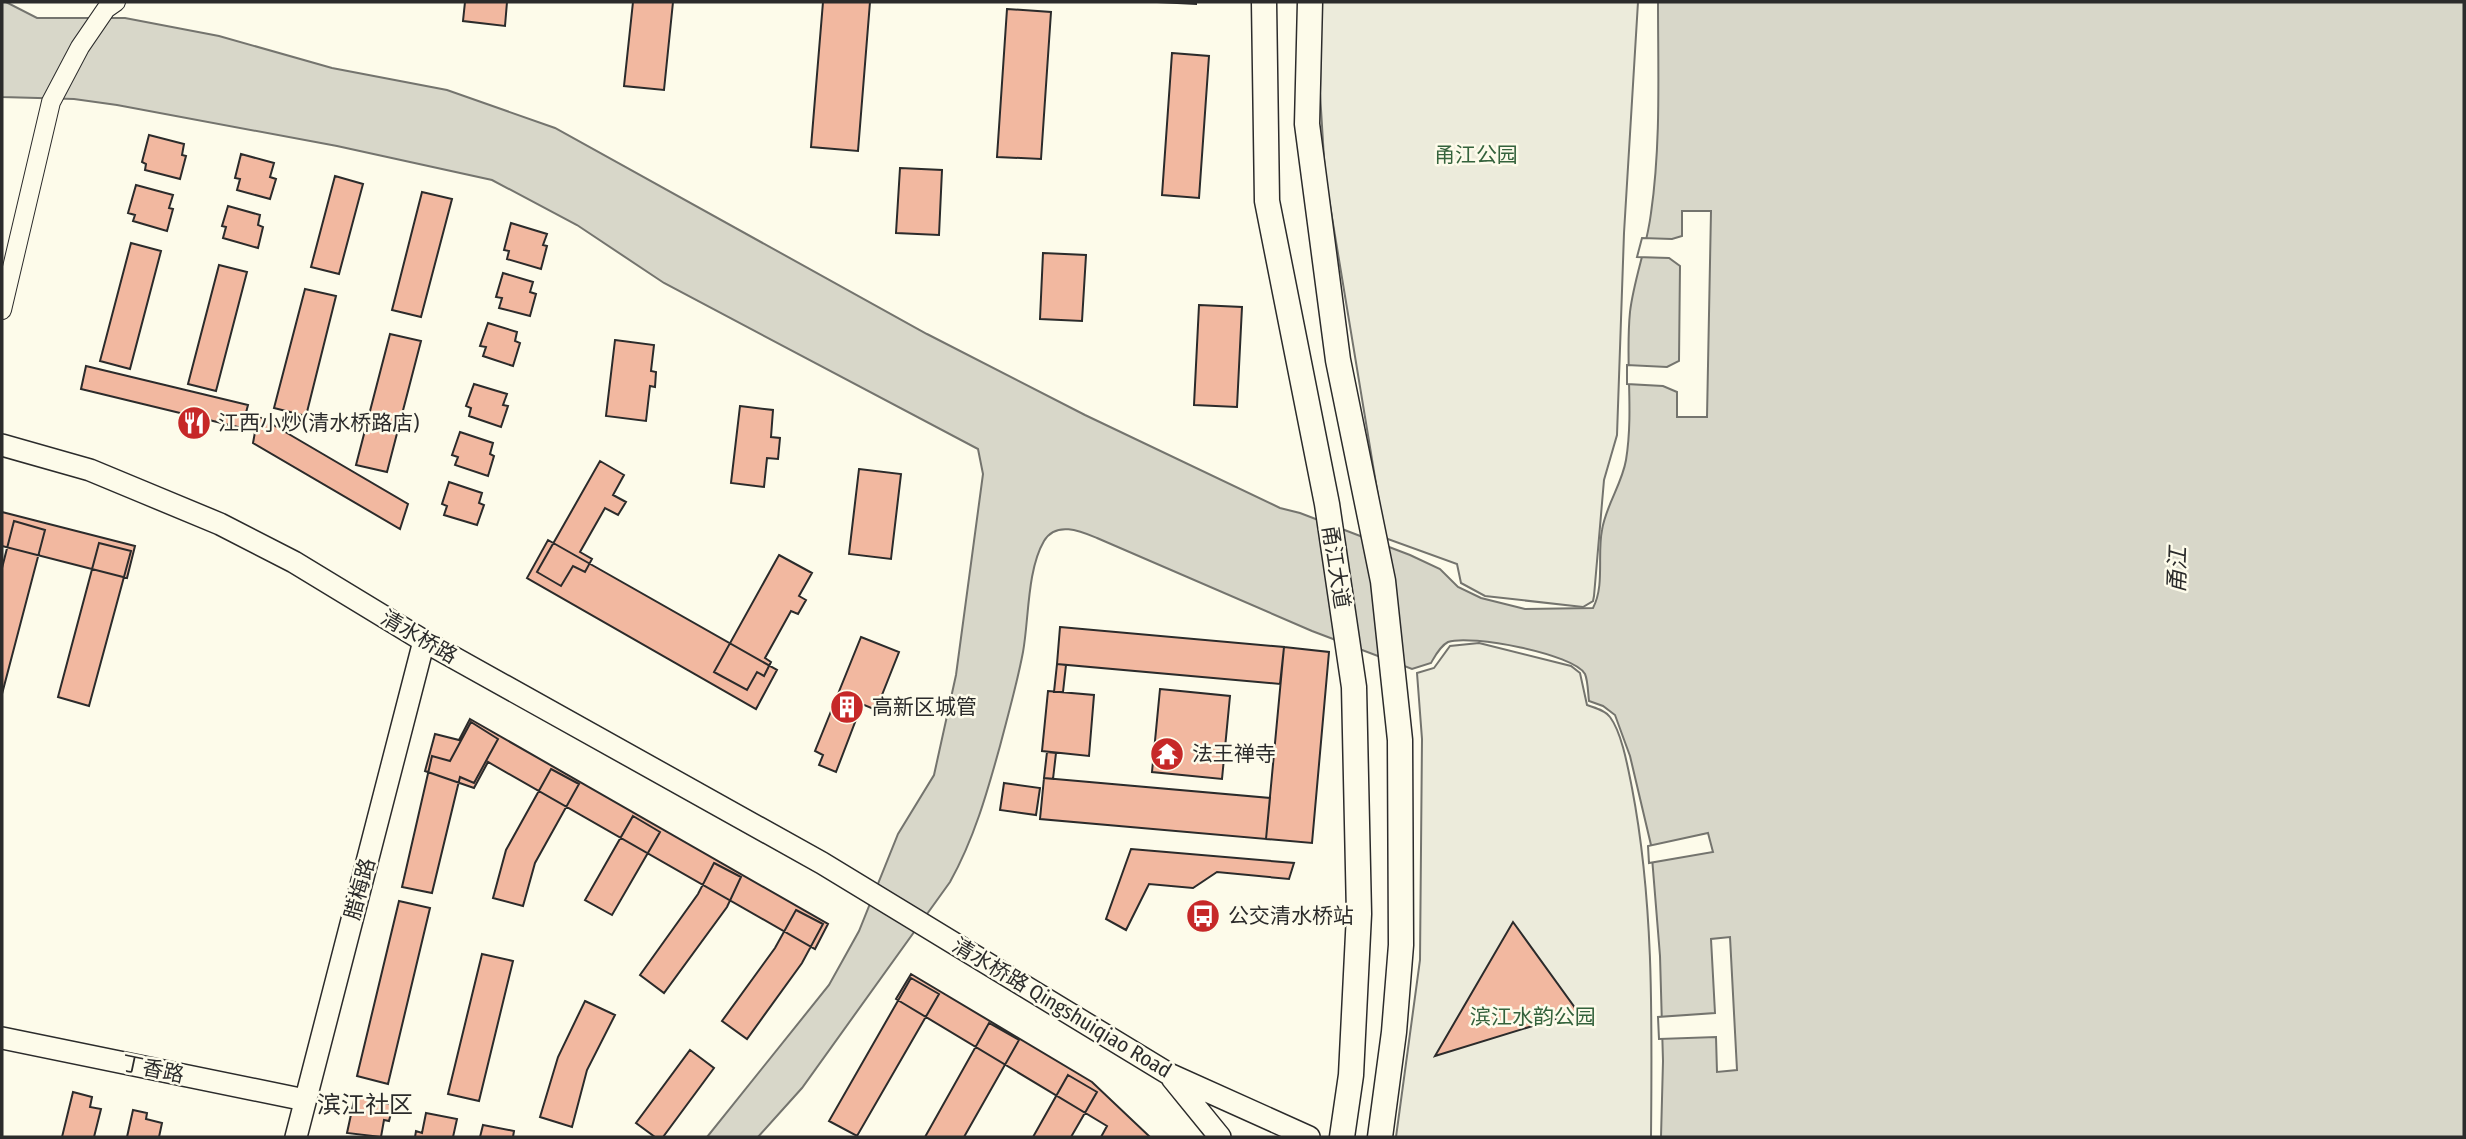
<svg xmlns="http://www.w3.org/2000/svg" width="2466" height="1139" font-family="'Fira Sans Condensed','Noto Sans SC',sans-serif">
<style>
.green{fill:#ecebdb;stroke:#74746e;stroke-width:2}
.water{fill:#d8d7c9;stroke:#74746e;stroke-width:2}
.pier{fill:#fdfbea;stroke:#74746e;stroke-width:2}
.building{fill:#f2b8a0;stroke:#2b2b2b;stroke-width:2}
.lines{fill:none;stroke-linecap:round;stroke-linejoin:round}
.minor-casing{stroke:#2b2b2b;stroke-width:20}
.tertiary-casing{stroke:#2b2b2b;stroke-width:24}
.secondary-casing{stroke:#2b2b2b;stroke-width:27}
.minor{stroke:#fdfbea;stroke-width:18}
.tertiary{stroke:#fdfbea;stroke-width:21}
.secondary{stroke:#fdfbea;stroke-width:24}
.labels{text-anchor:middle;stroke-width:5;stroke-linejoin:round;paint-order:stroke}
.park-label{font-size:21px;fill:#34623c;stroke:#fdfbea}
.poi-label{font-size:21px;fill:#2b2b2b;stroke:#fdfbea;text-anchor:start}
.street-label{font-size:21px;fill:#2b2b2b;stroke:#fdfbea}
.water-label{font-size:23px;font-style:italic;fill:#2b2b2b;stroke:#fdfbea}
.quarter-label{font-size:24px;fill:#2b2b2b;stroke:#fdfbea}
</style>
<rect width="100%" height="100%" fill="#fdfbea"/>
<path class="green" d="M1321,2H1638L1624,233L1617,435L1604,480L1594,596L1593,601L1583,607L1485,596L1461,583L1457,564L1385,538L1325,175L1320,93Z
M1479,643L1571,666L1580,673L1587,705C1595,708 1605,710 1610,717C1622,733 1628,768 1632,788C1654,903 1652,1021 1651,1137H1396L1420,960L1422,739L1417,673L1434,668L1450,646Z"/>
<path class="water" d="M2,2H6L37,18H125L219,36L332,68L447,90L555,128L927,334L1085,415L1280,508L1300,513L1410,555L1440,569L1458,587L1481,598L1525,609L1593,608C1605,585 1597,555 1602,530C1606,505 1622,484 1626,460C1634,411 1625,361 1630,312C1634,278 1647,247 1651,213C1661,144 1658,72 1658,2H2464V1137H1661L1663,1061L1660,956L1651,845L1630,756L1615,715L1603,706L1589,701C1588,694 1588,681 1585,674C1574,654 1470,634 1448,642C1440,646 1435,656 1431,663L1412,669L1312,631L1097,538C1080,531 1056,521 1044,541C1027,570 1029,619 1023,652C1017,684 1008,715 1000,746C987,793 974,839 950,882L802,1088L758,1137H707L829,985L859,931L898,834L934,775L956,675L983,474L978,449L664,283L577,225L492,180L337,146L117,105L74,99L2,97Z"/>
<path class="pier" d="M1682,211H1711L1707,417H1677V392L1663,386L1627,384V365L1667,367L1679,361L1680,266L1669,258L1637,257L1642,238L1672,239L1682,236Z
M1708,833L1713,852L1649,863L1648,846Z
M1730,937L1737,1070L1717,1072L1716,1037L1659,1039L1658,1017L1715,1013L1711,939Z"/>
<path class="building" d="M465,2H507L505,26L463,21Z
M633,2H673L664,90L624,86Z
M823,2H870L858,151L811,147Z
M1157,2H1196V4Z
M1007,9L1051,12L1041,159L997,157Z
M1172,53L1209,56L1199,198L1162,195Z
M149,135L184,144L182,155L186,156L180,179L145,170L146,164L142,162Z
M241,154L274,163L270,177L276,179L270,199L237,190L240,179L235,178Z
M900,168L942,170L939,235L896,233Z
M335,176L363,184L339,274L311,267Z
M136,185L173,195L169,208L173,209L167,231L133,221L135,215L128,213Z
M422,192L452,199L421,317L392,310Z
M228,206L260,215L258,225L263,227L258,248L223,238L226,227L222,226Z
M511,223L547,234L543,245L547,246L541,269L507,259L509,251L504,250Z
M131,243L161,251L130,369L100,361Z
M1043,253L1086,255L1082,321L1040,319Z
M219,265L247,272L216,391L188,384Z
M503,273L533,282L530,292L536,294L530,316L499,308L502,298L496,297Z
M305,289L336,296L306,416L274,408Z
M1199,305L1242,307L1237,407L1194,405Z
M488,323L517,332L515,341L520,343L513,366L483,356L486,347L480,346Z
M390,334L421,341L387,472L356,465Z
M615,340L654,345L651,371L656,372L655,387L650,386L646,421L606,416Z
M86,366L248,405L242,428L81,389Z
M474,384L507,394L503,405L508,406L501,427L469,416L471,408L466,406Z
M740,406L773,410L771,437L780,438L778,459L767,458L764,487L731,483Z
M258,416L408,504L400,529L253,443Z
M460,432L493,443L490,454L494,456L488,476L455,465L458,457L452,455Z
M600,461L624,475L613,495L626,502L618,515L605,508L580,552L592,559L585,572L573,566L561,586L537,572Z
M859,469L901,474L891,559L849,554Z
M449,482L482,493L479,503L484,505L477,525L444,515L447,506L442,504Z
M2,512L135,546L127,578L2,546Z
M14,521L45,530L2,694V568Z
M548,540L777,670L756,709L527,578Z
M99,543L131,551L89,706L58,697Z
M779,555L812,573L799,596L806,600L798,614L791,611L765,658L771,662L764,676L757,672L747,690L714,672Z
M1060,627L1284,647L1280,684L1057,664Z
M861,637L899,652L876,710L862,704L836,772L819,765L823,755L815,751Z
M1284,647L1329,652L1312,843L1266,839Z
M1057,664L1066,665L1063,692H1054Z
M1160,689L1230,696L1222,779L1152,772Z
M1048,691L1094,695L1089,756L1042,751Z
M470,719L828,924L815,949L488,762L474,788L425,771L435,734L459,740Z
M471,722L498,739L474,783L460,777L432,893L402,887L432,756L450,761Z
M1047,752L1056,753L1053,779L1044,778Z
M551,769L579,784L535,863L523,906L493,898L506,850Z
M1044,778L1270,798L1266,839L1040,819Z
M1004,783L1040,788L1036,815L1000,810Z
M633,816L660,832L612,915L585,900Z
M1131,849L1294,863L1289,879L1217,872L1193,888L1149,884L1126,930L1106,919Z
M714,863L741,877L727,907L664,993L640,975L698,894Z
M399,901L430,908L388,1084L357,1076Z
M796,910L823,924L802,963L747,1039L722,1021L775,948Z
M1513,922L1578,1012L1435,1056Z
M482,954L513,961L479,1101L448,1094Z
M911,974L1092,1082L1150,1137H1101L1107,1126L896,999Z
M911,978L939,994L857,1136L829,1121Z
M585,1001L615,1015L587,1070L572,1127L540,1117L558,1057Z
M989,1023L1019,1040L964,1137H925Z
M690,1050L714,1068L663,1137H655L636,1123Z
M1068,1075L1097,1092L1071,1137H1033Z
M73,1092L92,1097L90,1107L101,1109L94,1137H62Z
M355,1096L393,1105L389,1121L384,1120L381,1137L347,1133Z
M133,1110L147,1113L146,1119L162,1123L159,1137H127Z
M426,1113L457,1119L453,1137H415L416,1131L422,1133Z
M483,1125L514,1131L513,1137H480Z"/>
<g class="lines">
<g class="minor-casing">
<path id="minor" d="M2,310L51,102L80,47L106,9L116,2"/>
</g>
<g class="tertiary-casing">
<path id="tertiary" d="M2,445L90,470L143,492L220,524L294,562L424,641L822,863L1169,1074L1309,1137
M2,1038L305,1100
M1172,1078L1220,1137
M296,1137L424,641"/>
</g>
<g class="secondary-casing">
<path id="secondary" d="M1264,2L1267,201L1327,504L1354,687L1359,914L1351,1075L1342,1137
M1310,2L1307,124L1338,360L1383,581L1400,740L1401,945L1394,1032L1380,1137"/>
</g>
<use href="#minor" class="minor"/>
<use href="#tertiary" class="tertiary"/>
<use href="#secondary" class="secondary"/>
</g>
<defs>
<g id="restaurant-disc" transform="scale(1.75)"><circle r="9.5" fill="#c62828" stroke="#fdfbea"/><path d="M-5-6h1v4h1v-4h1v4h1v-4h1v5L-1.5 .5V6h-2V.5L-5-1ZM5-6V6H3V1.5H1.5Q1.5-4 5-6Z" fill="#fff"/></g>
<g id="building-disc" transform="scale(1.75)"><circle r="9.5" fill="#c62828" stroke="#fdfbea"/><path d="M-4-6H4V6H1V3H-1V6H-4ZM-2.5-4.3h1.7v1.8h-1.7ZM.8-4.3h1.7v1.8H.8ZM-2.5-1h1.7V.8h-1.7ZM.8-1h1.7V.8H.8Z" fill="#fff"/></g>
<g id="temple-disc" transform="scale(1.75)"><circle r="9.5" fill="#c62828" stroke="#fdfbea"/><path d="M0-6L5-2H3V0L6.5 2.5H4V6H1.5V3h-3V6H-4V2.5H-6.5L-3 0V-2H-5Z" fill="#fff"/></g>
<g id="bus-disc" transform="scale(1.75)"><circle r="9.5" fill="#c62828" stroke="#fdfbea"/><path d="M-5-6H5V4H4V6H2V4H-2V6H-4V4H-5ZM-3.5-4V0h7V-4ZM-3.5 1.2v1.5H-2V1.2ZM2 1.2v1.5H3.5V1.2Z" fill="#fff"/></g>
</defs>
<g fill-rule="evenodd">
<use href="#restaurant-disc" x="194" y="423"/>
<use href="#building-disc" x="847" y="707"/>
<use href="#temple-disc" x="1167" y="754"/>
<use href="#bus-disc" x="1203" y="916"/>
</g>
<g class="labels">
<g class="park-label">
<text x="1476" y="162">甬江公园</text>
<text x="1533" y="1024">滨江水韵公园</text>
</g>
<g class="poi-label">
<text x="218" y="430">江西小炒(清水桥路店)</text>
<text x="872" y="714">高新区城管</text>
<text x="1192" y="761">法王禅寺</text>
<text x="1228" y="923">公交清水桥站</text>
</g>
<g class="street-label">
<text transform="translate(1336 567) rotate(81)" y="7">甬江大道</text>
<text transform="translate(419 637) rotate(30)" y="7">清水桥路</text>
<text transform="translate(360 889) rotate(-75)" y="7">腊梅路</text>
<text transform="translate(1062 1008) rotate(31)" y="7">清水桥路 Qingshuiqiao Road</text>
<text transform="translate(153 1069) rotate(12)" y="7">丁香路</text>
</g>
<g class="water-label">
<text transform="translate(2177 570) rotate(-88)" y="8">甬江</text>
</g>
<g class="quarter-label">
<text x="365" y="1113">滨江社区</text>
</g>
</g>
<rect width="2466" height="1139" fill="none" stroke="#2b2b2b" stroke-width="7"/>
</svg>
